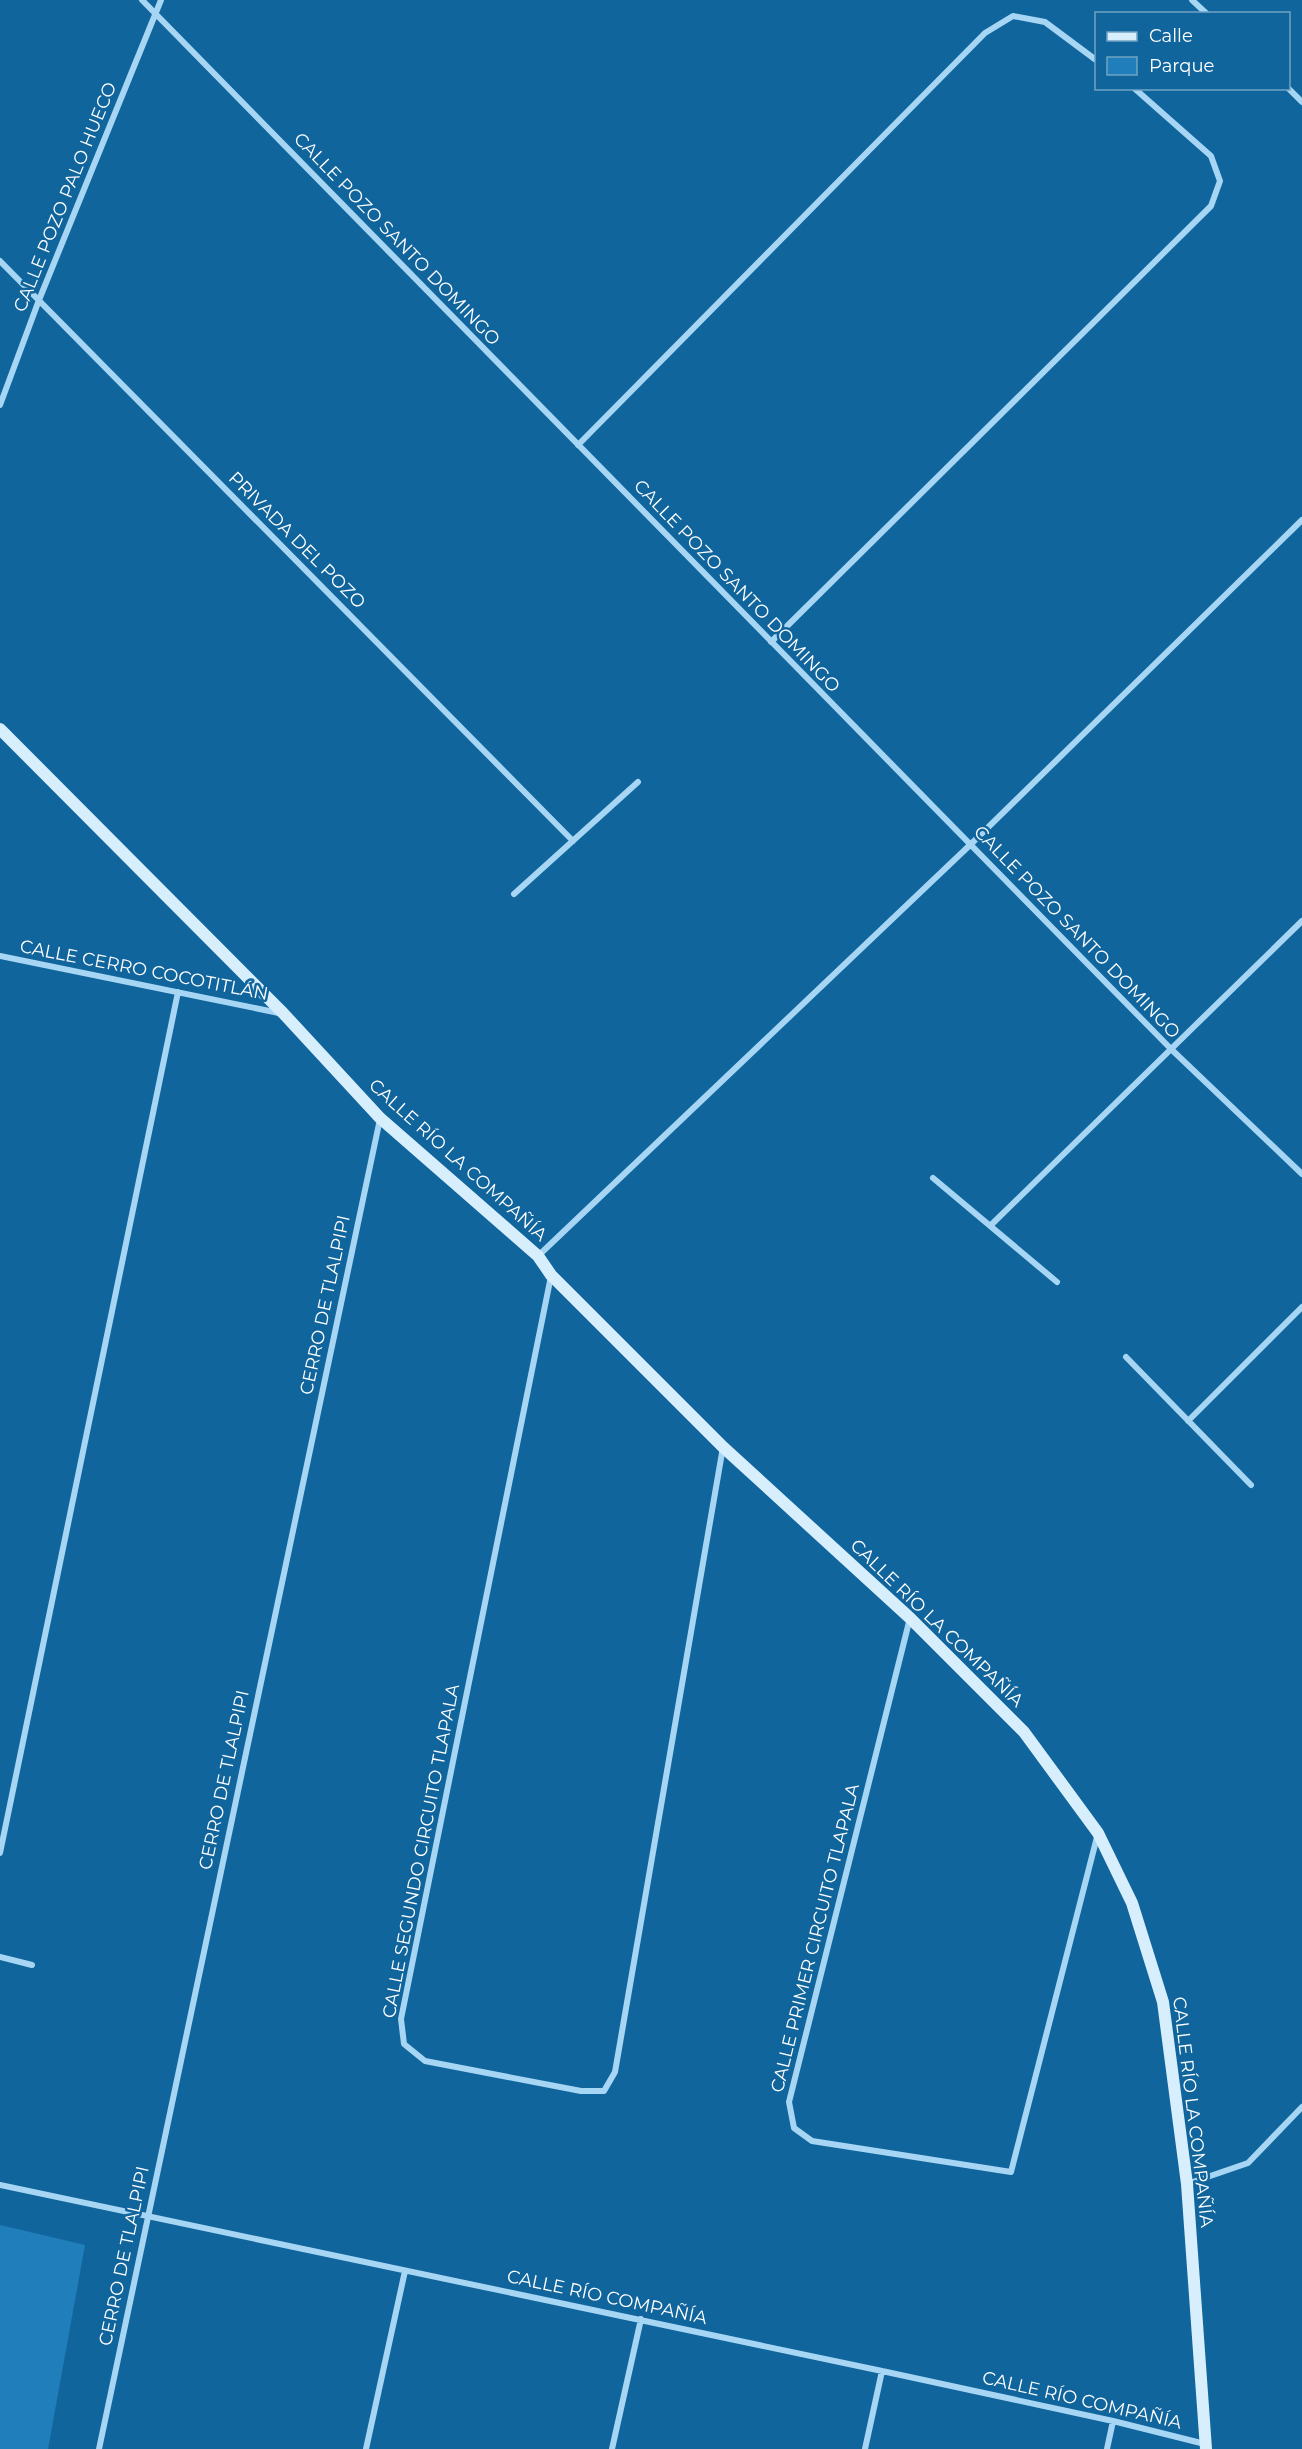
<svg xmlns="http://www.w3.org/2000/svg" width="1302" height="2449" font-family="Montserrat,sans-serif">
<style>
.green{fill:#207fba}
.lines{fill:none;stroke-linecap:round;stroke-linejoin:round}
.street{stroke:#a6d6f4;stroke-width:6}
.secondary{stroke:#d7eefd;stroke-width:12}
.labels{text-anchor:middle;stroke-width:5;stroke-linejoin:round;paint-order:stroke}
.street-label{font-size:18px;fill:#fff;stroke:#11659d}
</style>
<rect width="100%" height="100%" fill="#11659d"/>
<path class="green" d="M0,2225L85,2245L48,2449H0Z"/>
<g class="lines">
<path class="street" d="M142,0L1171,1049L1302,1174
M1192,0L1207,14
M1288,88L1302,102
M0,261L573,841
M0,405L39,300L161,0
M578,445L985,33L1013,16L1045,22L1096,60
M771,642L1211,206L1220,181L1211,156L1134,88
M514,894L638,782
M0,956L279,1013
M933,1178L1057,1282
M990,1226L1302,921
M538,1256L970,845L1302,520
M551,1276L401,2019L404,2044L425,2061L581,2091H604L615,2072L723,1447
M1126,1357L1251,1485
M1188,1421L1302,1307
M910,1618L789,2102L794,2128L812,2141L1011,2172L1097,1837
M0,1853L178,992
M0,1957L32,1965
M1187,2184L1248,2163L1302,2107
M0,2185L882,2371L1113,2421L1205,2444
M99,2449L380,1119
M366,2449L405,2271
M612,2449L641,2319
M865,2449L882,2371
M1107,2449L1113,2421"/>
<path class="secondary" d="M0,729L283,1013L380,1118L538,1256L551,1275L723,1447L910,1618L1024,1732L1098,1833L1132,1903L1163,2002L1187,2184L1206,2449"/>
</g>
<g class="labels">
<g class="street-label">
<text transform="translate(65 197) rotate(-68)" y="6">CALLE POZO PALO HUECO</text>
<text transform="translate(397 239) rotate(46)" y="6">CALLE POZO SANTO DOMINGO</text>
<text transform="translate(297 540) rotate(45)" y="6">PRIVADA DEL POZO</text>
<text transform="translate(737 586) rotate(46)" y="6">CALLE POZO SANTO DOMINGO</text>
<text transform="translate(1077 932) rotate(46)" y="6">CALLE POZO SANTO DOMINGO</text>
<text transform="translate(144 970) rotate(11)" y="6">CALLE CERRO COCOTITLÁN</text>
<text transform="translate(458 1160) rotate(42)" y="6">CALLE RÍO LA COMPAÑÍA</text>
<text transform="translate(325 1305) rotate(-78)" y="6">CERRO DE TLALPIPI</text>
<text transform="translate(937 1623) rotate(44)" y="6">CALLE RÍO LA COMPAÑÍA</text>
<text transform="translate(224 1780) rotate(-78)" y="6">CERRO DE TLALPIPI</text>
<text transform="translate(421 1851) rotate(-79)" y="6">CALLE SEGUNDO CIRCUITO TLAPALA</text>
<text transform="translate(815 1938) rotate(-76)" y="6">CALLE PRIMER CIRCUITO TLAPALA</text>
<text transform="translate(1193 2112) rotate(83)" y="6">CALLE RÍO LA COMPAÑÍA</text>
<text transform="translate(124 2256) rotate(-78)" y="6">CERRO DE TLALPIPI</text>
<text transform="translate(607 2297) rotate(12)" y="6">CALLE RÍO COMPAÑÍA</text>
<text transform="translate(1082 2400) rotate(13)" y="6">CALLE RÍO COMPAÑÍA</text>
</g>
</g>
<rect x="1095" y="12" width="195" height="78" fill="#11659d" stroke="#70a3c4" stroke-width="1.5"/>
<rect x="1107" y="32" width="30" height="9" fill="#d7eefd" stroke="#70a3c4" stroke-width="1.5"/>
<text x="1149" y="42" font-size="18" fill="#ffffff">Calle</text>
<rect x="1107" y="57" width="30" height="18" fill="#207fba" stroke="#70a3c4" stroke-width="1.5"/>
<text x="1149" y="72" font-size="18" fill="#ffffff">Parque</text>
</svg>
